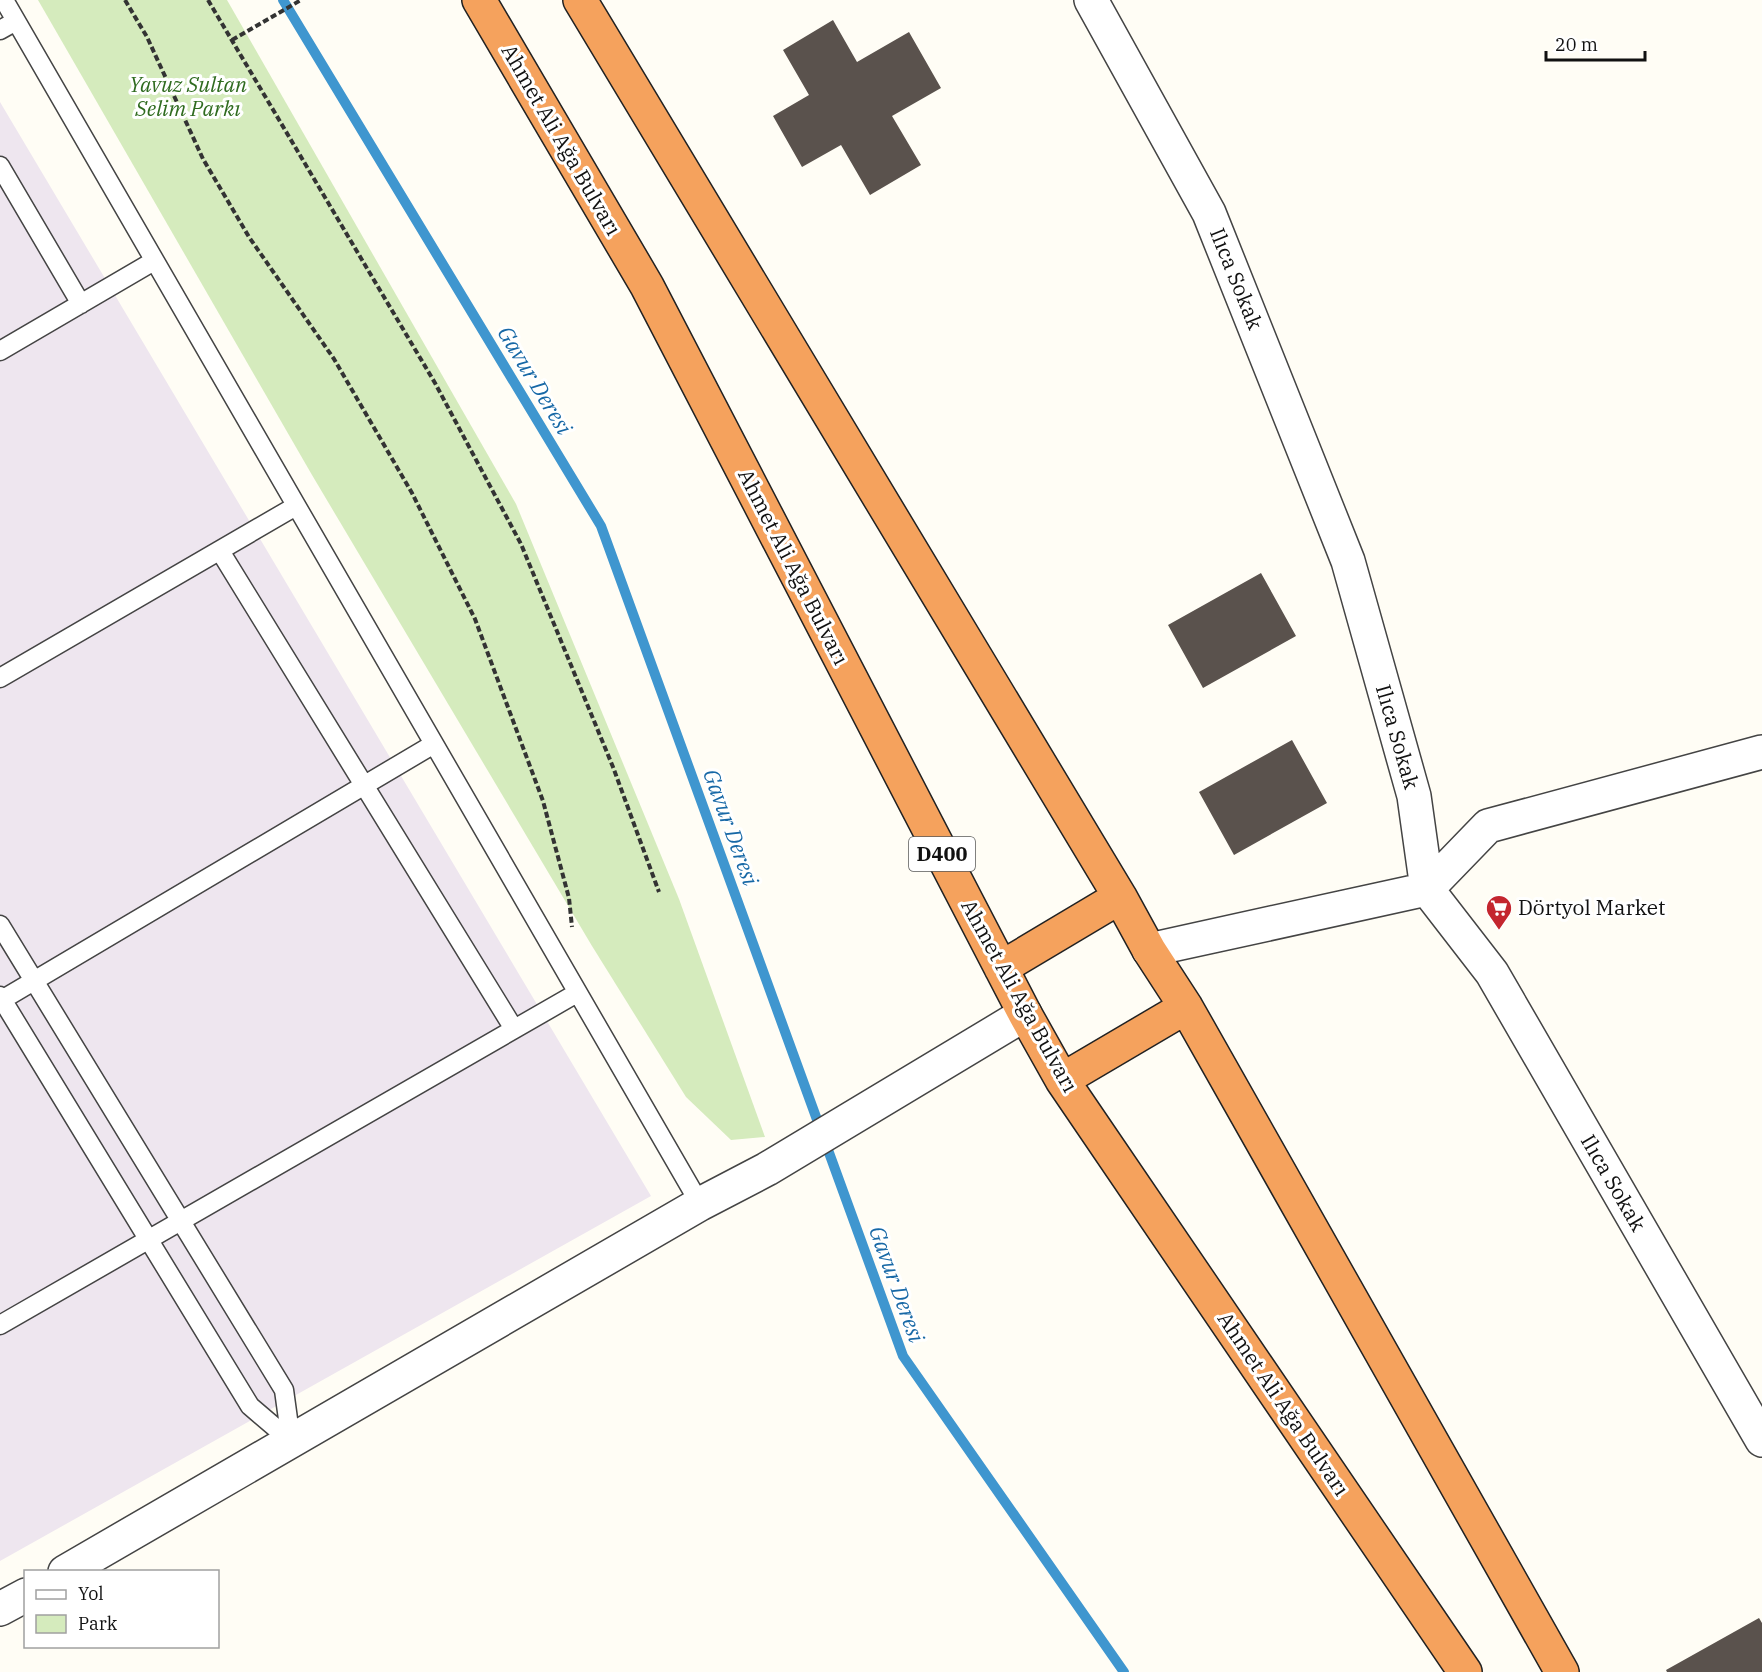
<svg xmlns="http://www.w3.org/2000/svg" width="1762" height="1672" font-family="'IBM Plex Serif',serif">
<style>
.industrial{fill:#eee6ef}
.green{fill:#d5ebbd}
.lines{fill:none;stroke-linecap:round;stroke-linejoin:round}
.stream{stroke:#3f96cf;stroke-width:10}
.building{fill:#5a524d}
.lane-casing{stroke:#444;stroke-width:21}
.street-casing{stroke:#444;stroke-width:36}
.highway-casing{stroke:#222;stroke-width:36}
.path{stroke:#333;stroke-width:4;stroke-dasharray:6 3;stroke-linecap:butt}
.lane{stroke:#fff;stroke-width:18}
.street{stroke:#fff;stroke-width:33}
.highway{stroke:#f5a25d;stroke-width:33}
.labels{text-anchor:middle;stroke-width:6;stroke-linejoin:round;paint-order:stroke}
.shield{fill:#fff;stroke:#585858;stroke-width:1.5}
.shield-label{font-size:20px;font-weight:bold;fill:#111}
.park-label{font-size:21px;font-style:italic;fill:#2f6b1f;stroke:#fff}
.street-label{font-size:21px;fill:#111;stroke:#fff}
.poi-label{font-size:21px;fill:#111;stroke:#fff;text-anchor:start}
.water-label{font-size:22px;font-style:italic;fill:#1768a6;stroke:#fff}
</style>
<rect width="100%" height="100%" fill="#fffdf5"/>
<path class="industrial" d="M0,102L651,1196L0,1561Z"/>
<path class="green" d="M38,0H227L516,504L679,899L765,1137L731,1140L686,1097L592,946L312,475Z"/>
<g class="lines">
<path class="stream" d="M283,0L601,526L903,1356L1124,1672"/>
</g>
<path class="building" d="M833,20L857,62L909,32L941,88L892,116L921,165L870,195L841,145L802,167L773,116L809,95L783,50Z
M1261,573L1296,636L1203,688L1168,625Z
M1292,740L1327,803L1234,855L1199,792Z
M1759,1618L1762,1623V1672H1667L1666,1670Z"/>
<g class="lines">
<g class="lane-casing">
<path id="lane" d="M4,0L700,1204
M0,30L16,21
M0,166L81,304
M0,351L154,261
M220,551L514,1029
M0,678L296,506
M0,925L284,1390L291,1441
M0,996L250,1406L291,1441
M0,1001L434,744
M0,1325L577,993"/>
</g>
<g class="street-casing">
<path id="street" d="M1091,0L1209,213L1348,561L1414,796L1427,889L1492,973L1762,1440
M1149,950L1427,889L1488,826L1762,752
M65,1572L700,1204L767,1169L1025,1014
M0,1609L26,1595"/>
</g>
<g class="highway-casing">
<path id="highway" d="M479,0L647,286L1025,1014L1062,1080L1465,1672
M580,0L1120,897L1149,950L1186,1007L1562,1672
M1001,968L1120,897
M1062,1080L1186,1007"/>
</g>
<path class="path" d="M125,0L147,37L203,159L249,237L334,359L412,493L475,619L543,801L569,898L572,927
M208,0L435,383L521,544L613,767L659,892
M232,40L301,0"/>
<use href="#lane" class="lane"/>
<use href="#street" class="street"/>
<use href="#highway" class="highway"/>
</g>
<defs>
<g id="supermarket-pin" transform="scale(1.35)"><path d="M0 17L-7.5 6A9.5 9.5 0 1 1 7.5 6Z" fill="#c4262e" stroke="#fff"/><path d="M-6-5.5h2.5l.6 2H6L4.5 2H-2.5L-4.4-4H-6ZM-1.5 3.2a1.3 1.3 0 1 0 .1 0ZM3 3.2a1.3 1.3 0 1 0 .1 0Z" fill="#fff"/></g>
</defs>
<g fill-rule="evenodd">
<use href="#supermarket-pin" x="1499" y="908"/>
</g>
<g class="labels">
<rect class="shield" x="909" y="837" width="66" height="34" rx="4.5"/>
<g class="shield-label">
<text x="942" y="861">D400</text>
</g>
<g class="park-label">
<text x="188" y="92">Yavuz Sultan<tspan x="188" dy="24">Selim Parkı</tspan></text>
</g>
<g class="street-label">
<text transform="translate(561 140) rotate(60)" y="7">Ahmet Ali Ağa Bulvarı</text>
<text transform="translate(1236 279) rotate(68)" y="7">Ilıca Sokak</text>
<text transform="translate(793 567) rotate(63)" y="7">Ahmet Ali Ağa Bulvarı</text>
<text transform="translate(1397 737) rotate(74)" y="7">Ilıca Sokak</text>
<text transform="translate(1019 996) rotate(61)" y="7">Ahmet Ali Ağa Bulvarı</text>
<text transform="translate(1613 1183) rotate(60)" y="7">Ilıca Sokak</text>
<text transform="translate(1283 1404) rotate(56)" y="7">Ahmet Ali Ağa Bulvarı</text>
</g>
<g class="poi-label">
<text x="1518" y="915">Dörtyol Market</text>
</g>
<g class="water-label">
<text transform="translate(535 380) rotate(59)" y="8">Gavur Deresi</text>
<text transform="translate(731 827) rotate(70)" y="8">Gavur Deresi</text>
<text transform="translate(897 1284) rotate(70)" y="8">Gavur Deresi</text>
</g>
</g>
<rect x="24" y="1570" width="195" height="78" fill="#ffffff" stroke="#a0a0a0" stroke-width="1.5"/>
<rect x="36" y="1590" width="30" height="9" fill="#ffffff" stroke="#a0a0a0" stroke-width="1.5"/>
<text x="78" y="1600" font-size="18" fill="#111111">Yol</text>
<rect x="36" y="1615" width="30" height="18" fill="#d5ebbd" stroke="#a0a0a0" stroke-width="1.5"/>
<text x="78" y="1630" font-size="18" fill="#111111">Park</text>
<path d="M1546 51v9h99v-9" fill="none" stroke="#111111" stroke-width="3"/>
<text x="1555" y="51" font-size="18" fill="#111111" stroke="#ffffff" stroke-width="4.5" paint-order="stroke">20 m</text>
</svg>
